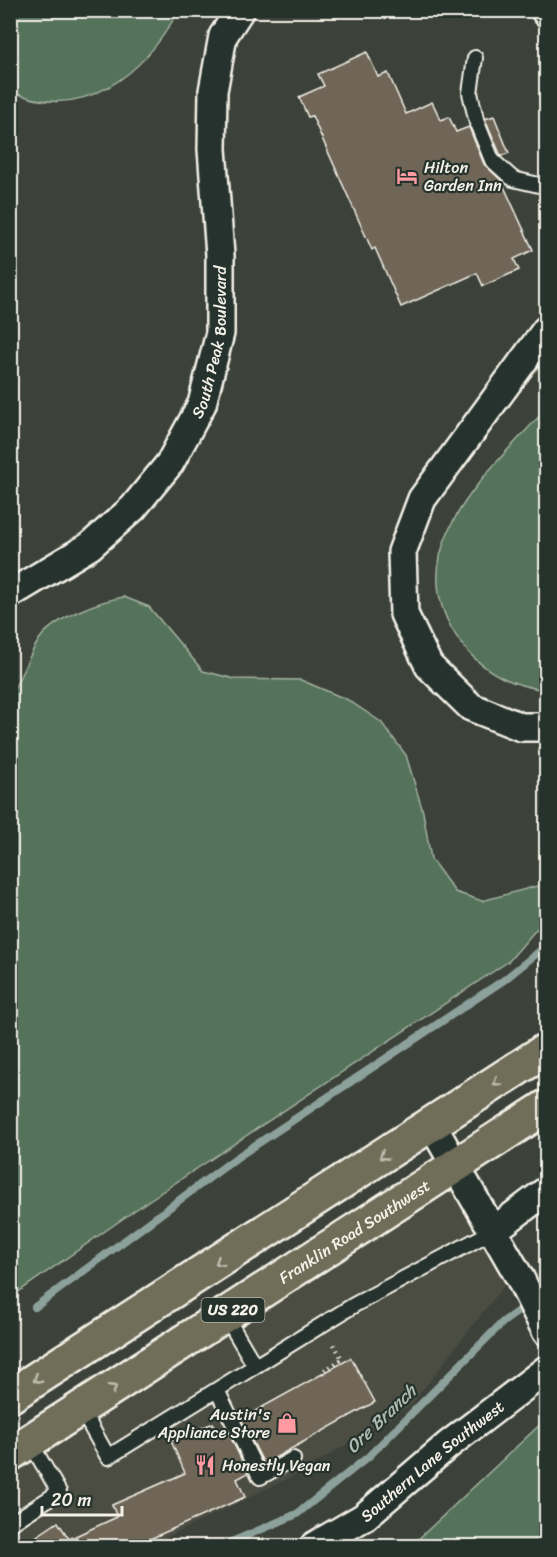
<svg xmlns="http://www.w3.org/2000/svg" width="557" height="1557" font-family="Sriracha,sans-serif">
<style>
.built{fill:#4b4d43}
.green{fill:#54725a;stroke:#a4b2a1;stroke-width:1.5}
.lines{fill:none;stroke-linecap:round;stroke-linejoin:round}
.stream{stroke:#8da19c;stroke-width:8}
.building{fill:#6f6658;stroke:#f4f1e8;stroke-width:1.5}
.lane-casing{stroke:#f4f1e8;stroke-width:18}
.street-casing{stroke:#f4f1e8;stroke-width:32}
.highway-casing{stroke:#f4f1e8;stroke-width:38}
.path{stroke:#f4f1e8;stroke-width:4;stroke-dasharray:1.5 4.5;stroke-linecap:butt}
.lane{stroke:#26332d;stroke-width:14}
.street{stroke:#26332d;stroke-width:27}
.highway{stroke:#706e59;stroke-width:33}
.oneway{stroke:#bfbdaf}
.labels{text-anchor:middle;stroke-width:4.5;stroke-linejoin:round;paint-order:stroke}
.shield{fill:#26332d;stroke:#b6b8b0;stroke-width:1.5}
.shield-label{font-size:15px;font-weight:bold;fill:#f4f1e8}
.poi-label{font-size:16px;fill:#f4f1e8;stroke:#26332d;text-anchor:start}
.street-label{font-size:16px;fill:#f4f1e8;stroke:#26332d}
.water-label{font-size:18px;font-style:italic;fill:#afbcb6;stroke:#26332d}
</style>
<rect width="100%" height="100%" fill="#3c423a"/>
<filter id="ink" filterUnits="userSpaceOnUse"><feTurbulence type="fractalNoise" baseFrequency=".0167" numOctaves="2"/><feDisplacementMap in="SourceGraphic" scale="12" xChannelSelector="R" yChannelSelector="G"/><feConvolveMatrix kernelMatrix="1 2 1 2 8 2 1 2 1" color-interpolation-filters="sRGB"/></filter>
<g filter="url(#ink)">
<path class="built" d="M454,1186L476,1217L504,1285L411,1405L303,1471L149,1546H11V1473Z"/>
<path class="green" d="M11,10H178V11C145,73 83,124 11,91Z
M546,409V690C512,686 482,671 461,643C393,551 489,472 546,409Z
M124,597L149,607L203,671L235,679L301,680L348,700L381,722L406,755L423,812L431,859L455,892L482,901L544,884L546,886V918L509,961L148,1201L11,1297V695C19,681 32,648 41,637C57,617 99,601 124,597Z
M546,1419V1546H411Z"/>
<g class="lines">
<path class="stream" d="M35,1307L236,1158L504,980L546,946
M222,1546L297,1514L368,1457L503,1322L546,1291"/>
</g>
<path class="building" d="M367,52L378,77L388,73L406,114L432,102L441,120L449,117L456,132L469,127L484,164L501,180L533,250L514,259L519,270L483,286L477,273L401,307L375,248L372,250L312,116L308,117L299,97L324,86L318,74Z
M494,116L509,153L501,156L485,119Z
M351,1358L375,1402L264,1464L241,1419Z
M213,1423L217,1433L226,1428L248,1473L237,1479L245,1497L134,1546H22L58,1522L69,1539L117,1517L112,1505L185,1473L171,1441Z"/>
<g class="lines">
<g class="lane-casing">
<path id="lane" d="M475,58L470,93L477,123L492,160L513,179L543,186
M225,1315L255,1366
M217,1390L260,1477L293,1459
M81,1409L108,1457L354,1305L493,1231
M10,1524L59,1492L30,1442"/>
</g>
<g class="street-casing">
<g id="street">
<path d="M545,10L546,12"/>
<path d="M546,330L422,499L402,552L404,614L429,666L471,707L521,727H546"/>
<path id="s1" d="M10,594L90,546L133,508L170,463L202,404L220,333V255L212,149L213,91L223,36L240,10"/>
<path d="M432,1125L520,1278L546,1331"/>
<path d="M493,1231L546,1191"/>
<path id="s2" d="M314,1546L364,1517L448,1445L546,1370"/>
</g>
</g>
<g class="highway-casing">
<g id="highway">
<path d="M10,1396L546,1050"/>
<path id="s3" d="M10,1454L546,1107"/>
</g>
</g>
<path class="path" d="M322,1374L321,1372L342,1359L332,1341"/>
<use href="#lane" class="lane"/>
<use href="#street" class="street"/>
<use href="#highway" class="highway"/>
</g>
<defs><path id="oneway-chevron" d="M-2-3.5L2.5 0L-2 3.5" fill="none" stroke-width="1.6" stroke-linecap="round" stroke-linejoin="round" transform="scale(1.5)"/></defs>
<g class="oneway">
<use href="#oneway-chevron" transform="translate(497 1082) rotate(147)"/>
<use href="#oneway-chevron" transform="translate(383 1156) rotate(147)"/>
<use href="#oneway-chevron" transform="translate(219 1262) rotate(147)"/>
<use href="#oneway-chevron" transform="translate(37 1379) rotate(147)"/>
<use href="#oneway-chevron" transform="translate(113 1388) rotate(-33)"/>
</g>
</g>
<defs>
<g id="hotel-bare" transform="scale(1.62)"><path d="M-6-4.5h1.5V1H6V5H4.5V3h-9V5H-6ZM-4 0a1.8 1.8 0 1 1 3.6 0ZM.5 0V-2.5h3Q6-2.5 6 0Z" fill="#ff9aa2" stroke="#26332d" stroke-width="2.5" paint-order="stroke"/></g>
<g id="shop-bare" transform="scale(1.62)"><path d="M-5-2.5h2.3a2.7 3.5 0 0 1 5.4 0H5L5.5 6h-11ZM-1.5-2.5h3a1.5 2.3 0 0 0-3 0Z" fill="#ff9aa2" stroke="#26332d" stroke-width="2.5" paint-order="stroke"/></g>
<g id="restaurant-bare" transform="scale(1.62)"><path d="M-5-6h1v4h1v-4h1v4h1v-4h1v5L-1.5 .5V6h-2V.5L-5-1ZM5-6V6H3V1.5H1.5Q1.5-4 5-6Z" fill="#ff9aa2" stroke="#26332d" stroke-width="2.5" paint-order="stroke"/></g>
</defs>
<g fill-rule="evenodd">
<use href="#hotel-bare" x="407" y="176"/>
<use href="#shop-bare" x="287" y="1423"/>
<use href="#restaurant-bare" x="205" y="1465"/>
</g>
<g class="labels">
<rect class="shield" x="201.5" y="1298" width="63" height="24" rx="4.5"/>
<g class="shield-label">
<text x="233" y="1315">US 220</text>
</g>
<g class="poi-label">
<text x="424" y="173">Hilton<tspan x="424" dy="18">Garden Inn</tspan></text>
<text x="270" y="1420" text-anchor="end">Austin's<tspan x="270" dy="18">Appliance Store</tspan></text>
<text x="222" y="1471">Honestly Vegan</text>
</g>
<g class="street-label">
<text dy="6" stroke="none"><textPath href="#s1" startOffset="339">South Peak Boulevard</textPath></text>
<text dy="6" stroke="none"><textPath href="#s3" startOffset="410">Franklin Road Southwest</textPath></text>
<text dy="6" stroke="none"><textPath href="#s2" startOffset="146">Southern Lane Southwest</textPath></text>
</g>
<g class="water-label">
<text transform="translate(381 1419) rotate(-44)" y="6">Ore Branch</text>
</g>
</g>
<rect width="557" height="1557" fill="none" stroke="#26332d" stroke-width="36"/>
<rect x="18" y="18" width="521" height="1521" fill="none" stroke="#f4f1e8" stroke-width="2" filter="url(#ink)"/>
<path d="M42 1506v9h80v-9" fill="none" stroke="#f4f1e8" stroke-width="3"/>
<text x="51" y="1506" font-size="18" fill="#f4f1e8" stroke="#26332d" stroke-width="4.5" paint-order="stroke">20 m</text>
</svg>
